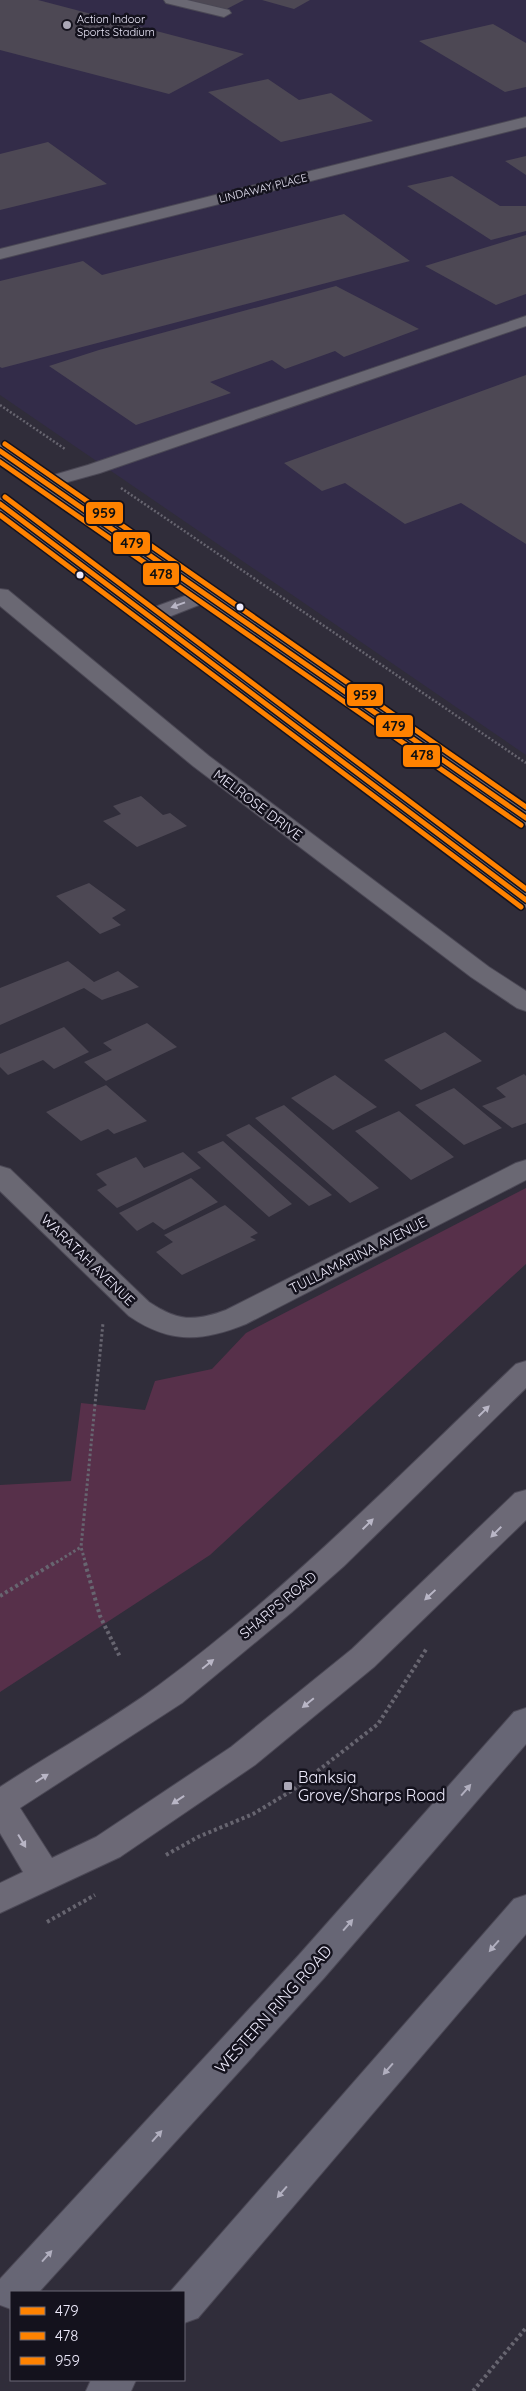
<svg xmlns="http://www.w3.org/2000/svg" width="526" height="2391" font-family="Quicksand,sans-serif">
<style>
.built{fill:#332c49}
.green{fill:#57304a}
.building{fill:#4d4854}
.lines{fill:none;stroke-linecap:round;stroke-linejoin:round}
.service-casing{stroke:#4b4855;stroke-width:2}
.minor-casing{stroke:#4b4855;stroke-width:2}
.primary-casing{stroke:#4b4855;stroke-width:2}
.motorway-casing{stroke:#4b4855;stroke-width:2}
.path-far2{stroke:#676570;stroke-width:2.5;stroke-dasharray:2 2;stroke-linecap:butt}
.path-far1{stroke:#676570;stroke-width:3;stroke-dasharray:2.5 2.5;stroke-linecap:butt}
.path{stroke:#676570;stroke-width:4;stroke-dasharray:3 3;stroke-linecap:butt}
.service{fill:#6a6873;fill-rule:evenodd}
.minor{fill:#6a6873;fill-rule:evenodd}
.primary{fill:#6c6976;fill-rule:evenodd}
.motorway{fill:#676675;fill-rule:evenodd}
.bus-1-casing{stroke:#14121d;stroke-width:8}
.bus-2-casing{stroke:#14121d;stroke-width:8}
.bus-3-casing{stroke:#14121d;stroke-width:8}
.bus-1{stroke:#ff8200;stroke-width:5}
.bus-2{stroke:#ff8200;stroke-width:5}
.bus-3{stroke:#ff8200;stroke-width:5}
.oneway{fill:#b9b6c6}
.oneway2{fill:#b1afbf}
.poi-dot{fill:#aba8b7;stroke:#14121d;stroke-width:2}
.bus-dot{fill:#edeafb;stroke:#14121d;stroke-width:2}
.labels{text-anchor:middle;stroke-width:5;stroke-linejoin:round;paint-order:stroke}
.far-poi-label{font-size:11px;fill:#edeafb;stroke:#14121d;text-anchor:start}
.far-street-label{font-size:11px;fill:#edeafb;stroke:#14121d}
.street-label{font-size:14px;fill:#edeafb;stroke:#14121d}
.near-poi-label{font-size:16px;fill:#edeafb;stroke:#14121d;text-anchor:start}
.near-street-label{font-size:16px;fill:#edeafb;stroke:#14121d}
.line-badge{stroke:#14121d;stroke-width:2}
.pale-badge-label{font-size:14px;text-anchor:middle;font-weight:bold;fill:#111}
</style>
<rect width="100%" height="100%" fill="#302d3a"/>
<path class="built" d="M0,0H526V755L0,395Z"/>
<path class="green" d="M526,1188V1264L210,1555L0,1692V1485L71,1481L81,1403L145,1410L155,1381L212,1369L246,1333Z"/>
<path class="building" d="M0,0H38L244,54L169,94L0,50Z
M171,0H244L219,13Z
M262,0H310L294,9Z
M493,24L526,43V87L505,92L419,41Z
M268,79L299,100L331,93L373,121L281,142L208,92Z
M48,142L107,184L0,210V154Z
M526,156V175L505,161Z
M452,176L500,206H526V231L491,240L407,186Z
M344,214L410,261L2,368L0,367V281L83,261L102,275Z
M526,235V294L496,305L425,266Z
M336,286L419,329L344,357L335,351L285,369L272,360L210,382L231,393L136,425L49,366L99,350Z
M526,375V544L461,503L405,524L345,483L322,491L284,463Z
M141,796L163,815L170,813L187,826L137,847L103,821L121,814L113,806Z
M89,883L126,910L112,918L121,925L100,934L56,896Z
M68,961L94,982L118,971L139,987L102,1000L84,988L0,1025V988Z
M147,1023L177,1047L106,1081L84,1062L112,1050L103,1043Z
M64,1027L89,1052L54,1069L43,1060L8,1075L0,1067V1054Z
M445,1032L482,1061L421,1090L384,1060Z
M524,1074L526,1076V1123L512,1128L482,1106L506,1097L496,1088Z
M335,1075L377,1107L333,1130L291,1098Z
M106,1085L147,1121L114,1134L108,1129L81,1141L46,1112Z
M454,1088L502,1128L464,1145L415,1105Z
M284,1105L379,1188L350,1203L255,1118Z
M399,1111L454,1157L411,1180L355,1131Z
M249,1124L332,1195L309,1206L226,1135Z
M223,1141L292,1204L269,1217L197,1152Z
M183,1152L201,1168L117,1208L97,1190L107,1185L96,1174L136,1157L144,1168Z
M191,1178L218,1202L164,1230L153,1222L137,1231L119,1213Z
M225,1205L258,1233L250,1237L256,1240L182,1275L156,1252L173,1242L164,1235Z"/>
<g class="lines">
<g class="service-casing">
<path id="service" d="M164,0H187L229,10L231,13L224,17L166,3Z
M526,316V326L100,473L46,488L40,487L37,483L40,479L88,465Z"/>
</g>
<g class="minor-casing">
<path id="minor" d="M526,117V127L0,259V249Z
M0,589L8,590L209,756L489,967L526,991V1011L517,1008L471,977L193,766L0,606Z
M526,1160V1180L246,1324C201,1342 170,1344 129,1316L0,1191V1166L10,1169L149,1302C177,1321 194,1322 226,1310L516,1163Z"/>
</g>
<g class="primary-casing">
<path id="primary" d="M0,445L7,447L526,807V825L518,823L204,603L166,618L526,888V907L517,905L0,514V498L7,500L152,608L190,594L0,460Z
M526,1361V1388L344,1566L292,1612L182,1703L20,1808L52,1858L96,1837L231,1747L352,1649L515,1493L526,1490V1520L374,1667L255,1765L120,1857L0,1913V1883L23,1872L0,1833V1787C52,1753 110,1721 159,1685C288,1590 400,1474 516,1364Z"/>
</g>
<g class="motorway-casing">
<path id="motorway" d="M526,1708V1744L324,1978L39,2292H11V2309L0,2305V2279L298,1956L514,1712Z
M526,1895V1934L198,2318L184,2323V2292H170L514,1899Z
M91,2380H136L131,2391H86Z"/>
</g>
<path class="path-far2" d="M0,405L65,449
M121,488L526,763"/>
<path class="path-far1" d="M52,1565L81,1547
M86,1565L81,1547L103,1323"/>
<path class="path" d="M85,1563L100,1616L120,1657
M0,1596L54,1563
M166,1855L198,1837L253,1814L293,1790L378,1724L427,1648
M47,1922L95,1895
M473,2391L526,2328"/>
<use href="#service" class="service"/>
<use href="#minor" class="minor"/>
<use href="#primary" class="primary"/>
<use href="#motorway" class="motorway"/>
<g class="bus-1-casing">
<path id="bus-1" d="M0,451L526,818
M0,504L526,900"/>
</g>
<g class="bus-2-casing">
<path id="bus-2" d="M0,462L521,825
M0,515L521,907"/>
</g>
<g class="bus-3-casing">
<path id="bus-3" d="M5,444L526,807
M5,497L526,889"/>
</g>
<use href="#bus-1" class="bus-1"/>
<use href="#bus-2" class="bus-2"/>
<use href="#bus-3" class="bus-3"/>
</g>
<defs><path id="oneway-solid" d="M-6-.8H1V-3.2L6.5 0L1 3.2V.8H-6Z" transform="scale(1.25)"/></defs>
<g class="oneway">
<use href="#oneway-solid" transform="translate(178 605) rotate(160)"/>
<use href="#oneway-solid" transform="translate(484 1411) rotate(-44)"/>
<use href="#oneway-solid" transform="translate(368 1524) rotate(-44)"/>
<use href="#oneway-solid" transform="translate(496 1532) rotate(135)"/>
<use href="#oneway-solid" transform="translate(430 1595) rotate(137)"/>
<use href="#oneway-solid" transform="translate(208 1664) rotate(-39)"/>
<use href="#oneway-solid" transform="translate(308 1703) rotate(141)"/>
<use href="#oneway-solid" transform="translate(42 1778) rotate(-32)"/>
<use href="#oneway-solid" transform="translate(178 1800) rotate(146)"/>
<use href="#oneway-solid" transform="translate(22 1841) rotate(59)"/>
</g>
<g class="oneway2">
<use href="#oneway-solid" transform="translate(466 1790) rotate(-49)"/>
<use href="#oneway-solid" transform="translate(348 1925) rotate(-49)"/>
<use href="#oneway-solid" transform="translate(494 1946) rotate(131)"/>
<use href="#oneway-solid" transform="translate(388 2069) rotate(131)"/>
<use href="#oneway-solid" transform="translate(157 2136) rotate(-48)"/>
<use href="#oneway-solid" transform="translate(282 2192) rotate(131)"/>
<use href="#oneway-solid" transform="translate(47 2256) rotate(-48)"/>
</g>
<g class="poi-dot">
<circle cx="67" cy="25" r="5"/>
<rect x="283" y="1781" width="10" height="10" rx="2.5"/>
</g>
<g class="bus-dot">
<circle cx="80" cy="575" r="4.5"/>
<circle cx="240" cy="607" r="4.5"/>
</g>
<g class="labels">
<g class="far-poi-label">
<text x="77" y="23">Action Indoor<tspan x="77" dy="13">Sports Stadium</tspan></text>
</g>
<g class="far-street-label">
<text transform="translate(263 188) rotate(-14)" y="4">LINDAWAY PLACE</text>
</g>
<g class="street-label">
<text transform="translate(258 805) rotate(37)" y="5">MELROSE DRIVE</text>
<text transform="translate(358 1255) rotate(-27)" y="5">TULLAMARINA AVENUE</text>
<text transform="translate(88 1260) rotate(44)" y="5">WARATAH AVENUE</text>
<text transform="translate(278 1605) rotate(-40)" y="5">SHARPS ROAD</text>
</g>
<g class="near-poi-label">
<text x="298" y="1783">Banksia<tspan x="298" dy="18">Grove/Sharps Road</tspan></text>
</g>
<g class="near-street-label">
<text transform="translate(273 2009) rotate(-48)" y="6">WESTERN RING ROAD</text>
</g>
</g>
<g class="line-badge">
<rect x="85" y="501" width="39" height="24" rx="5" fill="#ff8200"/>
<rect x="112" y="531" width="39" height="24" rx="5" fill="#ff8200"/>
<rect x="142" y="562" width="38" height="24" rx="5" fill="#ff8200"/>
<rect x="346" y="683" width="38" height="24" rx="5" fill="#ff8200"/>
<rect x="375" y="714" width="39" height="24" rx="5" fill="#ff8200"/>
<rect x="402" y="744" width="39" height="24" rx="5" fill="#ff8200"/>
</g>
<g class="pale-badge-label">
<text x="104" y="518">959</text>
<text x="132" y="548">479</text>
<text x="161" y="579">478</text>
<text x="365" y="700">959</text>
<text x="394" y="731">479</text>
<text x="422" y="760">478</text>
</g>
<rect x="10" y="2291" width="175" height="90" fill="#14121d" stroke="#6b6876"/>
<rect x="20" y="2307" width="25" height="8" fill="#ff8200" stroke="#6b6876"/>
<text x="55" y="2316" font-size="15" fill="#edeafb">479</text>
<rect x="20" y="2332" width="25" height="8" fill="#ff8200" stroke="#6b6876"/>
<text x="55" y="2341" font-size="15" fill="#edeafb">478</text>
<rect x="20" y="2357" width="25" height="8" fill="#ff8200" stroke="#6b6876"/>
<text x="55" y="2366" font-size="15" fill="#edeafb">959</text>
</svg>
